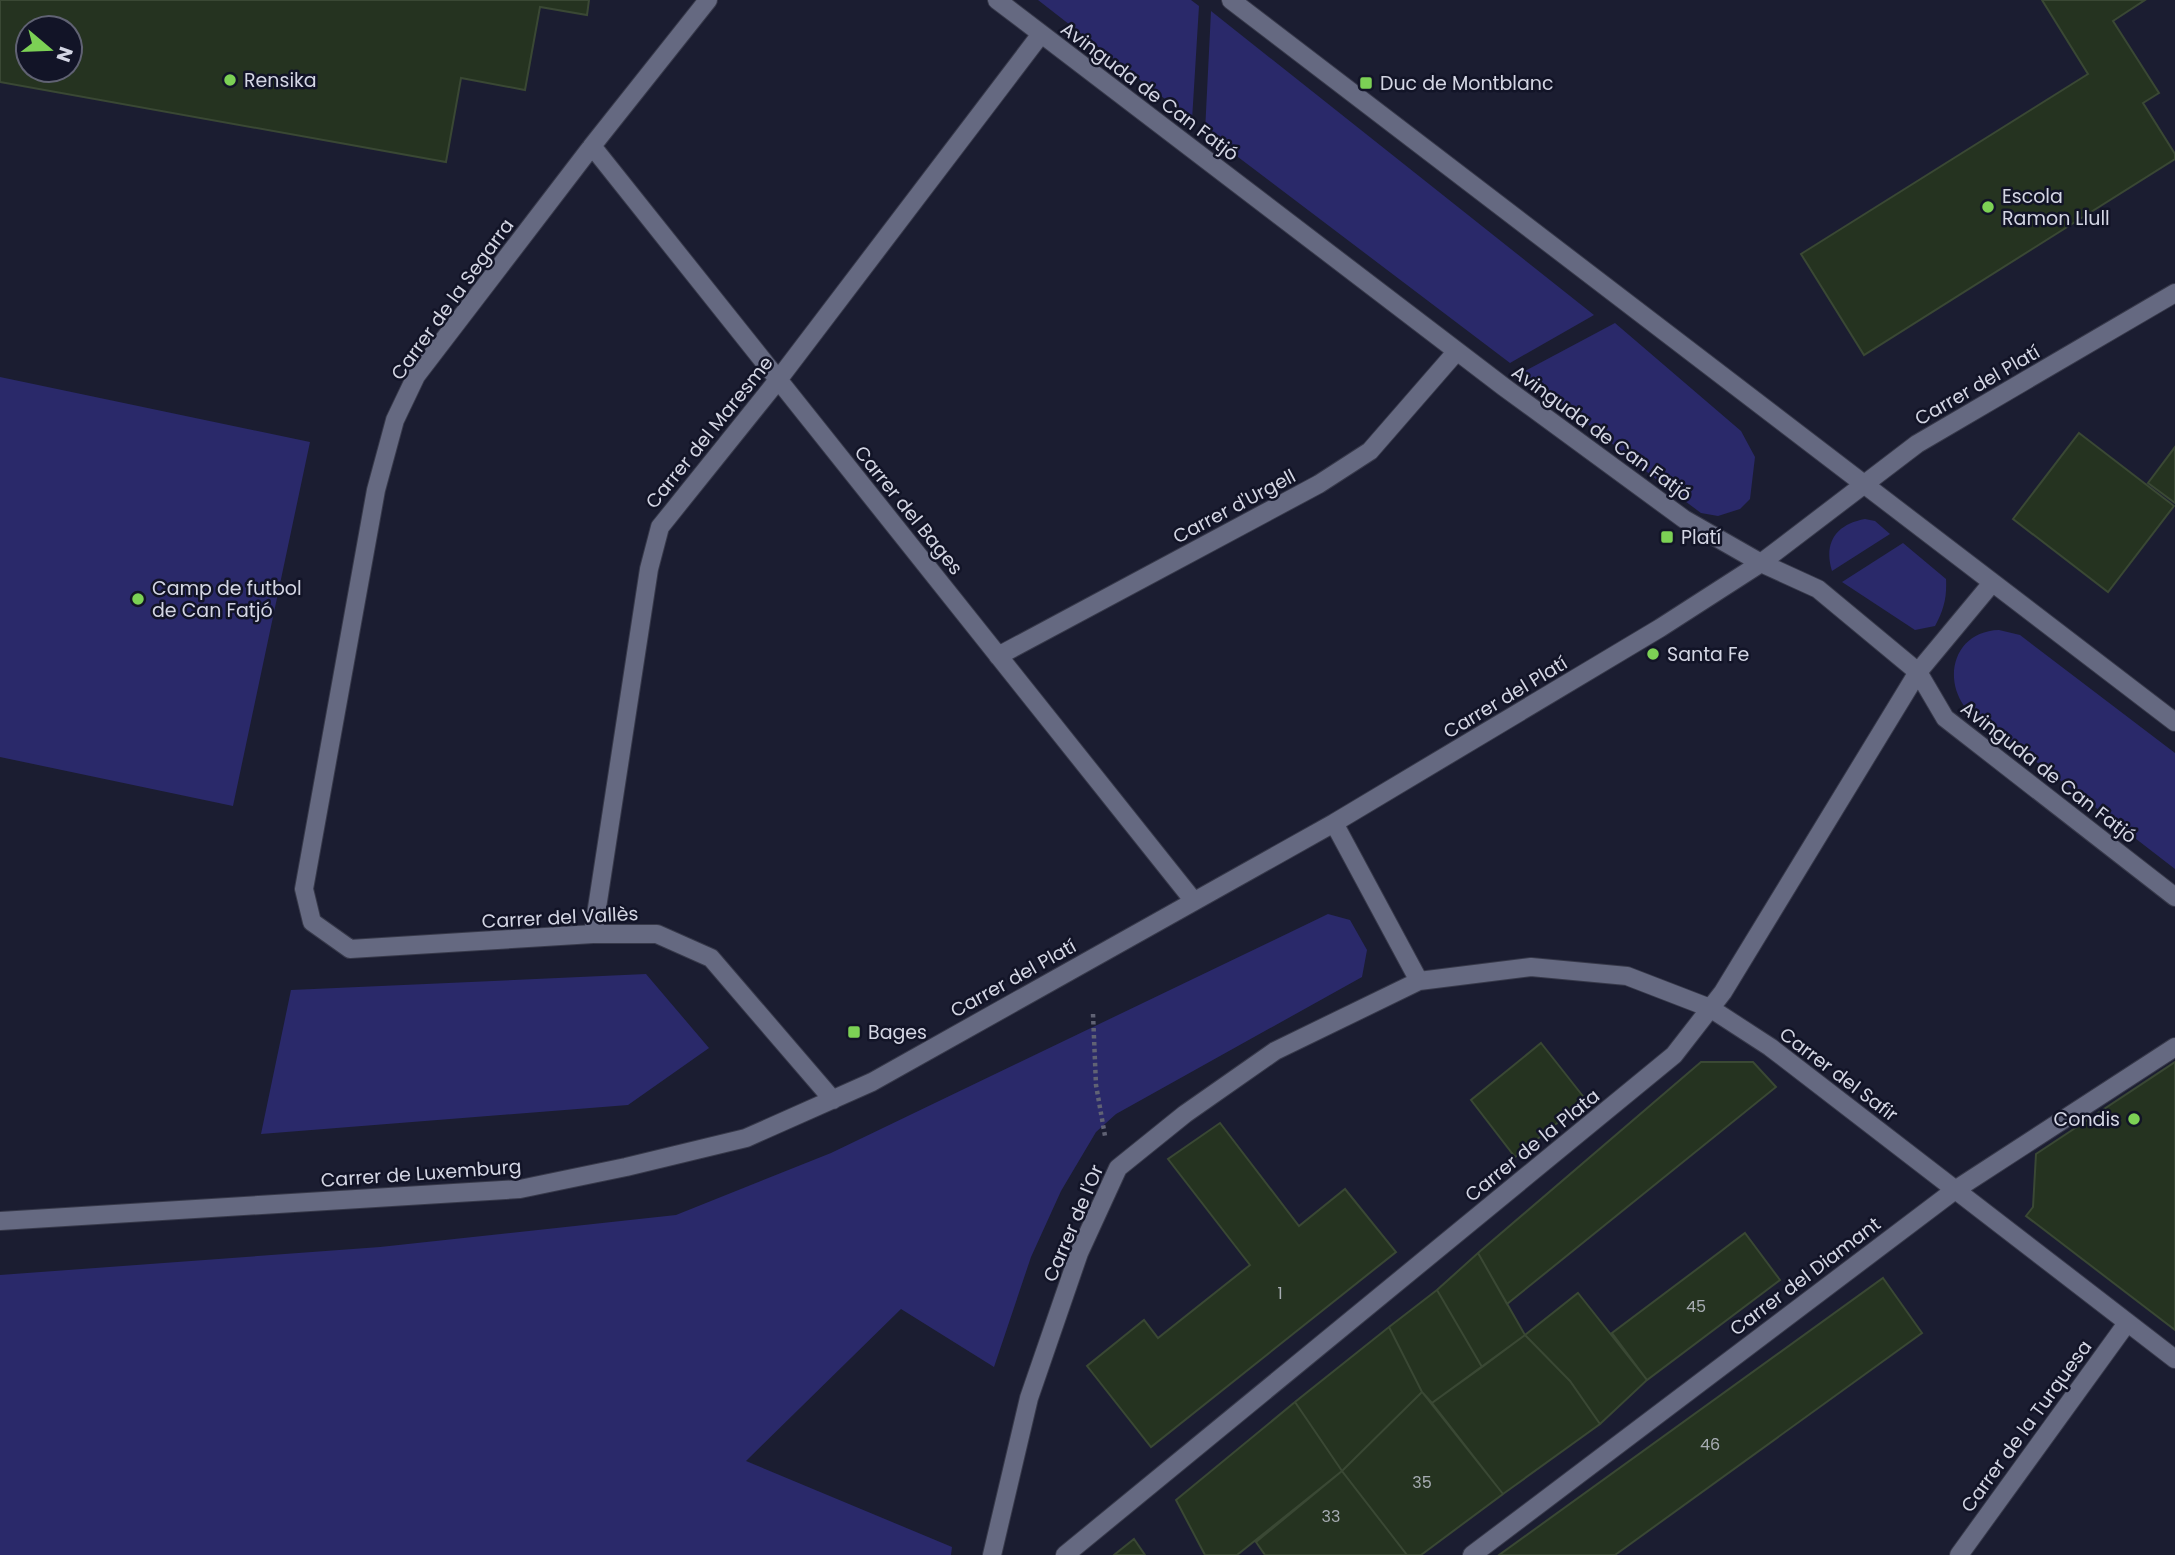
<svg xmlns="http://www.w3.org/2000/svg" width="2175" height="1555" font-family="Poppins,sans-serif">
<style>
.green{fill:#2a296a}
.building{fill:#253320;stroke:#3a4834;stroke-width:2;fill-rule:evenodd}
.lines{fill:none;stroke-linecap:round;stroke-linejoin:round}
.minor-casing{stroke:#37394a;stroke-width:20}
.path{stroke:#606274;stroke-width:4.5;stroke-dasharray:3.5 3.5;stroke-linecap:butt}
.minor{stroke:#656981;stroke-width:18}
.poi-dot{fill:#7cd155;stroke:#121427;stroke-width:2.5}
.labels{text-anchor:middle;stroke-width:5;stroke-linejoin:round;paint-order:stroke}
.number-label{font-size:16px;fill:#a8adb3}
.poi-label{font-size:19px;fill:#d4d6e4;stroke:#121427;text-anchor:start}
.street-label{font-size:19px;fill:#d4d6e4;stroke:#121427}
</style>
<rect width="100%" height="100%" fill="#1b1d31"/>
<path class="green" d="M1038,0H1191L1199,6L1192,120Z
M1211,11L1594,315L1510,363L1205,132Z
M1615,323L1741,431L1755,457L1750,499L1740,509L1718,516L1701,513L1662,484L1523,372Z
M0,377L310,442L233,806L0,757Z
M1865,519L1875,521L1890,534L1832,571C1823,542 1837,524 1865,519Z
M1903,543L1946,579C1947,597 1944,610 1935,626L1915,630L1842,582Z
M1999,630L2020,635L2175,753V869L1964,706C1942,674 1957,631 1999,630Z
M1328,914L1350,920L1367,950L1362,977L1116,1114L1096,1132L1061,1191L1031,1257L994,1367L901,1309L746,1461L952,1547L951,1555H0V1275L380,1247L676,1215L831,1153Z
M646,974L709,1048L628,1105L261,1134L291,990Z"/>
<path class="building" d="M0,0H589L587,15L540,7L525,90L461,78L446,162L0,82ZM28,28H70V70H28Z
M2042,0H2145L2113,21L2159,93L2143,103L2175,154V159L1864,355L1801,254L2088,74Z
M2079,433L2174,506L2108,592L2013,519Z
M2175,447V503L2148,483Z
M1541,1043L1586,1100L1515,1157L1471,1100Z
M1701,1062H1753L1776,1087L1507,1304L1478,1253Z
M2175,1062V1330L2026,1216L2033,1207L2036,1154Z
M1220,1123L1299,1226L1345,1189L1396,1252L1151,1447L1087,1366L1144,1320L1158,1338L1250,1265L1168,1159Z
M1745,1233L1780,1280L1647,1380L1612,1333Z
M1478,1253L1525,1335L1482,1367L1437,1290Z
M1883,1278L1922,1333L1615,1555H1499Z
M1437,1290L1482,1367L1432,1403L1422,1392L1389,1327Z
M1578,1293L1647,1380L1600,1424L1570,1381L1525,1335Z
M1389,1327L1422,1392L1342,1471L1295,1402Z
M1525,1335L1570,1381L1600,1424L1503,1494L1432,1403Z
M1422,1392L1503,1494L1421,1555H1407L1342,1471Z
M1295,1402L1342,1471L1237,1555H1205L1176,1500Z
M1342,1471L1407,1555H1265L1256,1542Z
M1134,1539L1145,1555H1114Z"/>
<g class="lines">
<g class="minor-casing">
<path id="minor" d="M708,0L592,146L416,376L395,420L376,490L304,889L312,922L350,949L593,934H657L711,958L833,1100
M997,0L1504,387L1684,519L1761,563L1818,589L1918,672L1945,718L2175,897
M1231,0L2175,722
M592,146L1193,900
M998,656L1319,484L1370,451L1457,351
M1334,823L1419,981
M593,934L649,569L660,527L778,380L1041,34
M0,1221L520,1189L626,1167L746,1138L872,1082L1334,823L1660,628L1761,563L1917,444L2175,293
M992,1555L1029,1398L1079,1253L1118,1168L1185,1114L1275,1051L1419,981L1531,967L1627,976L1710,1008L1770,1047L2175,1359
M1065,1555L1674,1055L1723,992L1918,672L1992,583
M1472,1555L1955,1190L2175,1047
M1959,1555L2127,1323"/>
</g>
<path class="path" d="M1093,1014L1096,1085L1105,1136"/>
<use href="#minor" class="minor"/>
</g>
<g class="poi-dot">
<circle cx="230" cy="80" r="7"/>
<rect x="1359" y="76" width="14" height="14" rx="3.5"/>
<circle cx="1988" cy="207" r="7"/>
<rect x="1660" y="530" width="14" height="14" rx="3.5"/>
<circle cx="138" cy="599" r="7"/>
<circle cx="1653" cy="654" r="7"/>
<rect x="847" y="1025" width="14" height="14" rx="3.5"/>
<circle cx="2134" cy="1119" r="7"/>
</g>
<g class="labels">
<g class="number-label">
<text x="1280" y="1299">1</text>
<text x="1696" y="1312">45</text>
<text x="1710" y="1450">46</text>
<text x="1422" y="1488">35</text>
<text x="1331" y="1522">33</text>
</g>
<g class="poi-label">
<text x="244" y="87">Rensika</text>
<text x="1380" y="90">Duc de Montblanc</text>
<text x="2002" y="203">Escola<tspan x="2002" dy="22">Ramon Llull</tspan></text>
<text x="1681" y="544">Platí</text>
<text x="152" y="595">Camp de futbol<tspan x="152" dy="22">de Can Fatjó</tspan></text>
<text x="1667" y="661">Santa Fe</text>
<text x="868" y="1039">Bages</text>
<text x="2120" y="1126" text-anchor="end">Condis</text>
</g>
<g class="street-label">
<text transform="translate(1150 91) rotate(37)" y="7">Avinguda de Can Fatjó</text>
<text transform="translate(452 299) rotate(-54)" y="7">Carrer de la Segarra</text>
<text transform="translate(1977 385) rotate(-30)" y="7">Carrer del Platí</text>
<text transform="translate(709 432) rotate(-51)" y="7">Carrer del Maresme</text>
<text transform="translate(1602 433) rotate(36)" y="7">Avinguda de Can Fatjó</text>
<text transform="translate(1234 506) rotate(-28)" y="7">Carrer d'Urgell</text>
<text transform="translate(909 510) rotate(51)" y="7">Carrer del Bages</text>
<text transform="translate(1505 697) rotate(-31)" y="7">Carrer del Platí</text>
<text transform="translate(2049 772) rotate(38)" y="7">Avinguda de Can Fatjó</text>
<text transform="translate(560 917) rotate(-3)" y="7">Carrer del Vallès</text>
<text transform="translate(1013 978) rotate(-29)" y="7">Carrer del Platí</text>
<text transform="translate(1839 1074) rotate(37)" y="7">Carrer del Safir</text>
<text transform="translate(1532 1145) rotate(-39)" y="7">Carrer de la Plata</text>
<text transform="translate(421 1173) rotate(-4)" y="7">Carrer de Luxemburg</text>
<text transform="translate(1073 1223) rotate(-67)" y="7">Carrer de l'Or</text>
<text transform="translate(1805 1276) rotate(-37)" y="7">Carrer del Diamant</text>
<text transform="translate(2026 1426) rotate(-54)" y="7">Carrer de la Turquesa</text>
</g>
</g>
<g transform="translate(49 49) rotate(109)"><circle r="33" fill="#121427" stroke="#606273" stroke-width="2"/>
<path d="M0-5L12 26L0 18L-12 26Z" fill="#7cd155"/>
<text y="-10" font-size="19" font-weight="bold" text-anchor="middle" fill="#d4d6e4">N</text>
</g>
</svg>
